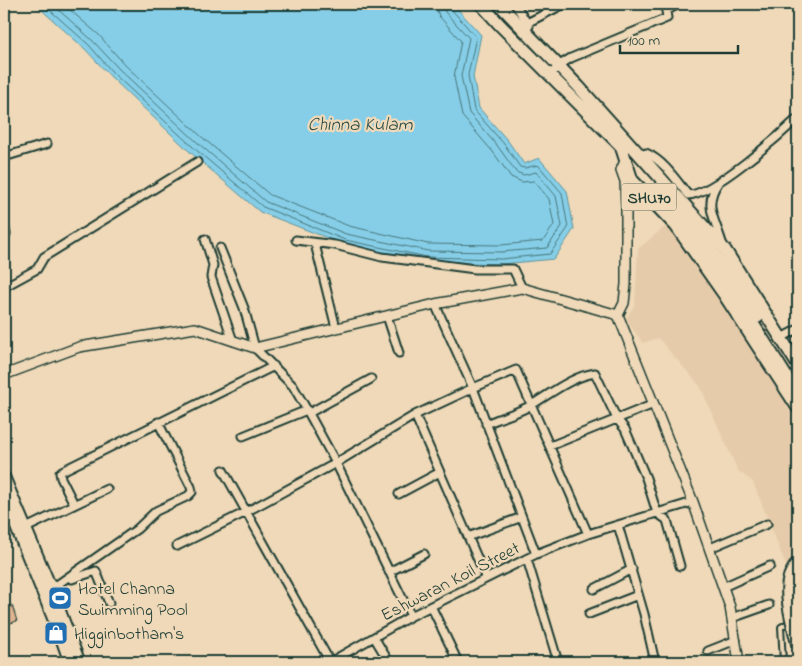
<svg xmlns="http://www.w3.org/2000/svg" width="802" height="666" font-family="'Indie Flower',sans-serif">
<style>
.built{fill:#e6cbaa}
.water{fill:#86cee7;stroke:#5d949f}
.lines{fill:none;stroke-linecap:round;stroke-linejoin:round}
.shore{stroke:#48777c;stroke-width:1}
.building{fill:#dfb390;stroke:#1f3d34}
.service-casing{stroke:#1f3d34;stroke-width:8}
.minor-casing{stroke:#1f3d34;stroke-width:11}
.tertiary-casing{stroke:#1f3d34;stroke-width:12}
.primary-casing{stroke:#1f3d34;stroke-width:15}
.trunk-casing{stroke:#1f3d34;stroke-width:15}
.service{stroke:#efd9b8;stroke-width:4}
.minor{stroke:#efd9b8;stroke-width:7}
.tertiary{stroke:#efd9b8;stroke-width:9}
.primary{stroke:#efd9b8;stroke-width:11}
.trunk{stroke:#efd9b8;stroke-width:11}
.trunk-bridge-casing{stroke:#1f3d34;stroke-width:15;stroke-linecap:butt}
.trunk-bridge{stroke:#efd9b8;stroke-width:11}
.labels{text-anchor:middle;stroke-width:4.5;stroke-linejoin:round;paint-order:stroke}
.shield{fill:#efd9b8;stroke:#5d6c5c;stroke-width:1}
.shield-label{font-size:16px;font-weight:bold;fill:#1f3d34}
.street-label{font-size:18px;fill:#1f3d34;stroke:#efd9b8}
.poi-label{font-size:18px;fill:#1f3d34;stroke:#efd9b8;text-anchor:start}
.water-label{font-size:19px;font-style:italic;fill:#294c46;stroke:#efd9b8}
</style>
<rect width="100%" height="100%" fill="#efd9b8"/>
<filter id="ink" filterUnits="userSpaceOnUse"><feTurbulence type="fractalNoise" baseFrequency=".02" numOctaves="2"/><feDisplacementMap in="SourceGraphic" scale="10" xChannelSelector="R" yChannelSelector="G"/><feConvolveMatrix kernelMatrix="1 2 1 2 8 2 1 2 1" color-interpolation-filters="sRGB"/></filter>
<g filter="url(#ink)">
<path class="built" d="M674,219L798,405V605L792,608L790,575L753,482L738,471L700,386L658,338L643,343L626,319L635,304L638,249Z"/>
<path class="water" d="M35,4H453L481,35L473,76L479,108L508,141L524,164L539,158L567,191L574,229L554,259L502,264L427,262L343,244L260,212L190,152L111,77L85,49Z"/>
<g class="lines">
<path class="shore" d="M43,4L89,45L114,74L194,148L263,207L345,240L427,257L501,259L550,254L568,228L562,193L538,165L525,168L520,167L504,144L474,110L468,75L476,37L451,9L449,4
M52,4L93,41L119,69L198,143L266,202L346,234L428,251L501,252L547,248L562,226L556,196L536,172L524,175L516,172L499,148L469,113L461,76L469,38L445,12L443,4
M63,4L99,35L124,64L203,138L270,195L349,226L428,244L501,245L543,241L554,225L549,199L534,181L522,182L511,177L493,152L462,116L454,77L461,41L439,16L435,4"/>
</g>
<path class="building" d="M12,605L17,621L4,625V608Z"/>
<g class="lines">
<g class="service-casing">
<path id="service" d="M783,662L781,627L798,617"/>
</g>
<g class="minor-casing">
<path id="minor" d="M515,4L529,26
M664,4L666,11L679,4
M527,23L564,4
M550,76L558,66L571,58L667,18L666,11
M641,156L646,153C664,161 676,180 688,195C712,195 779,136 798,118
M4,157L47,144
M718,183C702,206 717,222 723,246
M4,225L6,234
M205,239L213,265L211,277L233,341
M296,240L335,245L382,257L475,269H513L522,288
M315,244L336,328
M220,248L244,308L255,348L293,386L307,410L336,463L411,616
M4,287L37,269L44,257L197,162
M435,304L473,388L536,554
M387,316L399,353
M781,338L798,329
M309,413L371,379
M415,415L486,578
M486,424C501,417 519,413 533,404C553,392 571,377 595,373L617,419L625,429L646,478L657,513L667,520L680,566
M243,436L307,410
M550,446L654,404
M223,470L330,662
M399,494L440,472
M74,504L61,478L60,473L62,471L274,366
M618,525L644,614L655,662
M26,528L107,489
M468,537L522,517
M177,546L246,512L336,463L415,415L473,388L516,370L588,534
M710,548L767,524
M527,559L558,662
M389,572L424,554
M72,579L96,571L109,603
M723,587L770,566
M51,589L137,529L156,511L188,496L192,492L191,487L158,422
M594,589L632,569
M431,606L458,662
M589,614L638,595
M732,618L769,605
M374,637L389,662
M708,651L736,640
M330,662L411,616L536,554L588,534L693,502"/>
</g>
<g class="tertiary-casing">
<path id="tertiary" d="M625,161L621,170L625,181L626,207
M618,315L624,303L626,284V207C633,194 635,195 649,197
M4,375L79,347L195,328L255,348L435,304L522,288L618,315L693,502L730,607L739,662"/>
</g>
<g class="primary-casing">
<path id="primary" d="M481,4L500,25L621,146L632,180L676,226L723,293L798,408
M499,4L578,86L725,250L798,365"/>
</g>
<g class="trunk-casing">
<path id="trunk" d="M671,198L729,273L758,317
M663,206C717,261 756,329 798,395
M4,478L51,589L79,662
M5,499L62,639L70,662
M798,586V593"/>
</g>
<use href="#service" class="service"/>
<use href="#minor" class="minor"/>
<use href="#tertiary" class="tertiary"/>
<use href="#primary" class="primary"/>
<use href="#trunk" class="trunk"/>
<g class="trunk-bridge-casing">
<path id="trunk-bridge" d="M798,562C795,567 790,573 789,579C784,598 794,627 798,646"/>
</g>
<use href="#trunk-bridge" class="trunk-bridge"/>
</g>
</g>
<defs>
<g id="stadium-square" transform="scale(1.25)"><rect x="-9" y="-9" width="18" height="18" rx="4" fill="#1f6fb2" stroke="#efd9b8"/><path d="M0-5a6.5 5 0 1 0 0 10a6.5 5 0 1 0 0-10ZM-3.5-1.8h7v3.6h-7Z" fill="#fff"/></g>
<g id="shop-square" transform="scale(1.25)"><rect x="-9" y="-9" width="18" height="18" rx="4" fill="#1f6fb2" stroke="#efd9b8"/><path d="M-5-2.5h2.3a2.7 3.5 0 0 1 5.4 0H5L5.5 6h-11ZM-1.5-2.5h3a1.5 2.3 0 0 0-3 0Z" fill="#fff"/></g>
</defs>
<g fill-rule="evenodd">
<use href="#stadium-square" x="60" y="598"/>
<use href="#shop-square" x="56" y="633"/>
</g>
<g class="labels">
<rect class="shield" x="621.5" y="183.5" width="55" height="27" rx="4"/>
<g class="shield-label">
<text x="649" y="203">SHU70</text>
</g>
<g class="street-label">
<text transform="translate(450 581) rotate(-27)" y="6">Eshwaran Koil Street</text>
</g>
<g class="poi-label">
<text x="78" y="594">Hotel Channa<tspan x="78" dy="21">Swimming Pool</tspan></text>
<text x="74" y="639">Higginbotham's</text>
</g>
<g class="water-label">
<text x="360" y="130">Chinna Kulam</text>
</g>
</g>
<rect width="802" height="666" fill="none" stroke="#efd9b8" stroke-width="20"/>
<rect x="10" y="10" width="782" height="646" fill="none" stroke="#1f3d34" stroke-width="2" filter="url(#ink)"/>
<path d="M620 45v8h118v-8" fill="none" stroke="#1f3d34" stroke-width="2.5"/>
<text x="627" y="45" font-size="15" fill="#1f3d34" stroke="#efd9b8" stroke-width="4" paint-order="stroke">100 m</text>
</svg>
